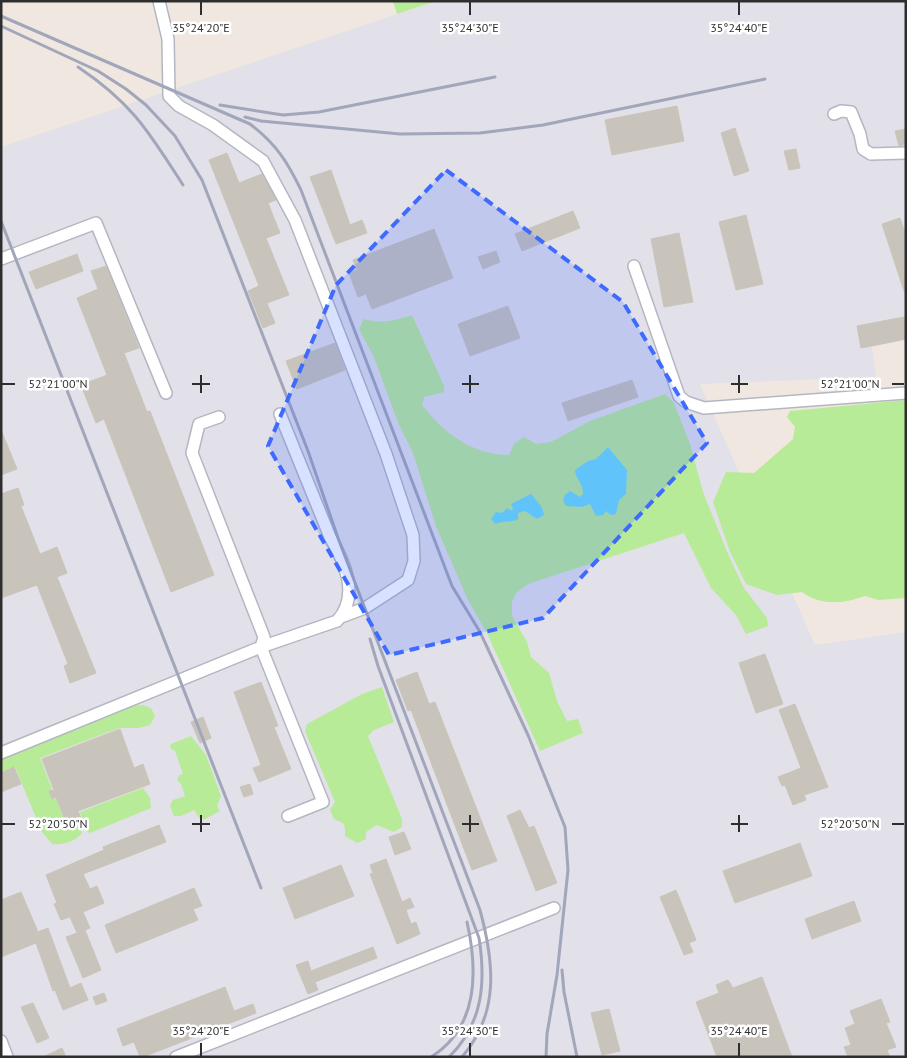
<svg xmlns="http://www.w3.org/2000/svg" width="907" height="1058" font-family="'PT Sans',sans-serif">
<style>
.industrial{fill:#e2e0e9}
.green{fill:#b8eb98}
.water{fill:#6adbfa}
.building{fill:#c8c3bb;stroke:#ccc4b8}
.lines{fill:none;stroke-linecap:round;stroke-linejoin:round}
.minor-casing{stroke:#b4b7c2;stroke-width:14}
.minor{stroke:#fff;stroke-width:11}
.rail{stroke:#a1a6ba;stroke-width:3}
.marked{fill:#3e6bff;fill-opacity:0.2;stroke:#3e6bff;stroke-width:4;stroke-dasharray:10 6;stroke-linejoin:round}
.ticks{fill:none;stroke:#2e2e2e;stroke-width:2}
.ticks-label{font-size:12px;text-anchor:middle;fill:#2e2e2e;stroke:#fff;stroke-width:5;stroke-linejoin:round;paint-order:stroke}
</style>
<rect width="100%" height="100%" fill="#f0e8e0"/>
<path class="industrial" d="M436,1H906V340L872,347L876,377L700,384L815,645L906,632V1057H6L1,1046V147Z"/>
<path class="green" d="M393,1H436L397,14Z
M412,315L444,386V392L424,397L422,405C444,433 472,455 509,455L514,444L524,437L536,444L551,442L590,421L665,394L674,403L690,444L703,492L728,554L744,588L767,618L768,626L746,634L736,615L711,588L684,533L528,584L516,593L512,602V616L527,642L531,657L549,673L557,701L567,721L578,719L583,733L540,751L487,633L468,600L436,526L413,453L399,425L374,357L359,329L364,319C382,324 394,321 412,315Z
M906,400V598L878,600L865,596C844,604 821,606 802,592L777,595L746,584L730,552L713,502L726,472L754,473L793,439L795,427L787,417L790,411Z
M382,687L394,722L374,730L368,736L402,819V827L394,832L377,825L366,832V839L357,843L345,836V828L343,823L334,819L330,810L335,802L305,731L307,724L362,694Z
M143,705L151,708L155,716L150,725L139,728H119L40,758L52,789L49,791L52,799L56,798L66,825L79,821L82,833C75,842 63,845 52,844L42,832L15,767L1,772V758L127,706Z
M191,736L206,755L221,796L217,806L220,811L205,819L199,818L194,810L181,816H174L170,806L173,800L185,796L181,784L177,780L179,775L183,774L175,751L170,748L171,744Z
M143,788L150,798L151,808L90,833L85,830L80,812Z"/>
<path class="water" d="M608,447L627,470L626,494L619,500L616,514L611,515L606,511L603,515L596,516L590,504L582,507L566,506L563,500L565,495L570,491L580,497L583,494C584,484 575,479 575,470L588,461L596,459Z
M531,494C537,502 542,504 544,515L537,519L525,511L518,513V519C512,523 503,520 496,524L491,519L496,512L502,513L507,508L512,511L513,509L511,504Z"/>
<path class="building" d="M677,106L684,141L612,155L605,120Z
M735,128L749,171L734,176L721,133Z
M906,129V144L899,146L895,131Z
M796,149L800,168L789,170L784,151Z
M227,153L239,183L262,174L276,200L268,203L280,233L266,238L289,295L267,303L275,323L263,328L248,291L259,286L209,160Z
M331,170L350,225L362,220L367,233L336,244L310,177Z
M573,211L580,228L522,251L515,234Z
M746,215L763,284L736,290L719,222Z
M900,218L906,236L904,291L882,224Z
M434,229L453,278L372,309L366,294L358,297L349,273L357,270L353,260Z
M679,233L693,302L664,307L651,239Z
M496,251L500,262L483,269L478,257Z
M77,254L83,271L36,289L29,272Z
M106,266L139,348L124,353L147,412L150,411L214,575L171,592L104,419L96,423L81,385L107,375L77,298L98,289L91,271Z
M508,306L520,338L470,356L458,324Z
M904,317L906,339L861,348L857,326Z
M335,343L345,370L297,389L286,361Z
M632,380L638,397L568,421L562,403Z
M1,430L17,469L1,475Z
M18,488L24,505L21,506L40,554L57,547L67,573L57,577L96,673L70,683L64,666L68,664L37,585L1,598V494Z
M765,654L783,704L756,713L739,663Z
M417,672L429,704L435,702L497,861L472,870L411,710L408,711L396,680Z
M261,682L278,726L274,727L291,769L259,782L253,768L261,765L234,692Z
M795,704L828,787L804,795L806,800L793,805L785,785L782,786L778,777L801,768L779,710Z
M203,717L211,738L200,743L191,722Z
M120,729L134,768L143,764L150,784L78,811L81,819L67,825L56,797L52,799L49,791L54,790L42,759Z
M14,767L21,784L1,792V773Z
M250,784L253,794L244,797L240,787Z
M520,810L529,828L534,826L557,883L536,891L507,816Z
M159,825L166,842L83,874L90,889L97,886L104,903L83,912L90,928L85,930L101,970L83,978L66,937L77,933L70,917L61,920L54,904L57,903L46,875L104,850L103,847Z
M404,832L411,849L395,855L389,837Z
M800,843L812,876L735,903L723,871Z
M386,859L402,902L410,898L414,907L406,910L411,924L416,922L420,934L397,944L370,874L373,873L370,865Z
M341,865L354,896L295,919L283,888Z
M194,888L202,906L193,909L198,920L116,953L105,925Z
M676,890L696,940L689,943L693,952L684,955L660,897Z
M21,892L38,932L48,928L70,988L81,983L88,1000L63,1010L55,990L53,991L36,943L1,957V900Z
M854,901L861,921L812,939L805,919Z
M373,947L377,958L315,982L318,990L308,994L296,965L308,961L311,971Z
M762,977L792,1057H717L696,1002L719,993L716,985L728,980L733,988Z
M225,987L234,1011L253,1004L256,1013L143,1057H140L134,1042L123,1046L117,1029Z
M104,993L107,1001L96,1005L93,997Z
M881,999L890,1022L886,1023L896,1047L887,1050L890,1057H848L844,1047L851,1045L845,1028L855,1024L850,1011Z
M33,1003L49,1038L37,1043L21,1007Z
M609,1009L620,1051L602,1055L591,1013Z
M62,1048L66,1057H43Z"/>
<g class="lines">
<g class="minor-casing">
<path id="minor" d="M159,1L168,39L169,96L179,106L213,125L263,161L295,220L386,454L413,535L414,561L408,580L365,608L341,617
M834,114L841,111L851,112L860,134L863,149L871,154L906,153
M1,259L96,223L166,393
M634,266L679,396L686,402L704,408L906,393
M219,417L199,424L192,453L264,637L261,647L337,621C360,596 345,562 330,537L280,414
M1,753L261,647L323,802L288,816
M1,1041L7,1057
M176,1057L554,908"/>
</g>
<use href="#minor" class="minor"/>
<path class="rail" d="M1,16L250,124C276,144 287,161 301,190L452,586L480,632L528,735L565,827L568,870L557,975L547,1034L546,1057
M1,26L98,71L126,89L146,105L175,136L202,180L308,451L338,538L480,910C494,962 500,1013 462,1057
M78,67C132,103 149,132 183,185
M220,105L283,115L319,112L495,77
M245,117L261,121L400,134L480,133L543,125L765,79
M1,221L261,888
M370,639L378,666L479,938C486,982 483,1024 449,1057
M562,970L564,992L577,1057
M431,1057C479,1027 478,971 467,922"/>
</g>
<path class="marked" d="M446,170L623,302L707,443L543,618L389,655L268,446L336,285Z"/>
<path class="ticks" d="M201,2V15M470,2V15M739,2V15M201,375V393M470,375V393M739,375V393M2,384H15M192,384H210M462,384H479M731,384H748M892,384H904M201,815V832M470,815V832M739,815V832M2,824H15M192,824H210M462,824H479M731,824H748M892,824H904M201,1043V1056M470,1043V1056M739,1043V1056"/>
<g class="ticks-label">
<text x="201" y="32">35°24'20"E</text>
<text x="470" y="32">35°24'30"E</text>
<text x="739" y="32">35°24'40"E</text>
<text x="58" y="388">52°21'00"N</text>
<text x="850" y="388">52°21'00"N</text>
<text x="58" y="828">52°20'50"N</text>
<text x="850" y="828">52°20'50"N</text>
<text x="201" y="1035">35°24'20"E</text>
<text x="470" y="1035">35°24'30"E</text>
<text x="739" y="1035">35°24'40"E</text>
</g>
<rect width="907" height="1058" fill="none" stroke="#2e2e2e" stroke-width="5"/>
</svg>
